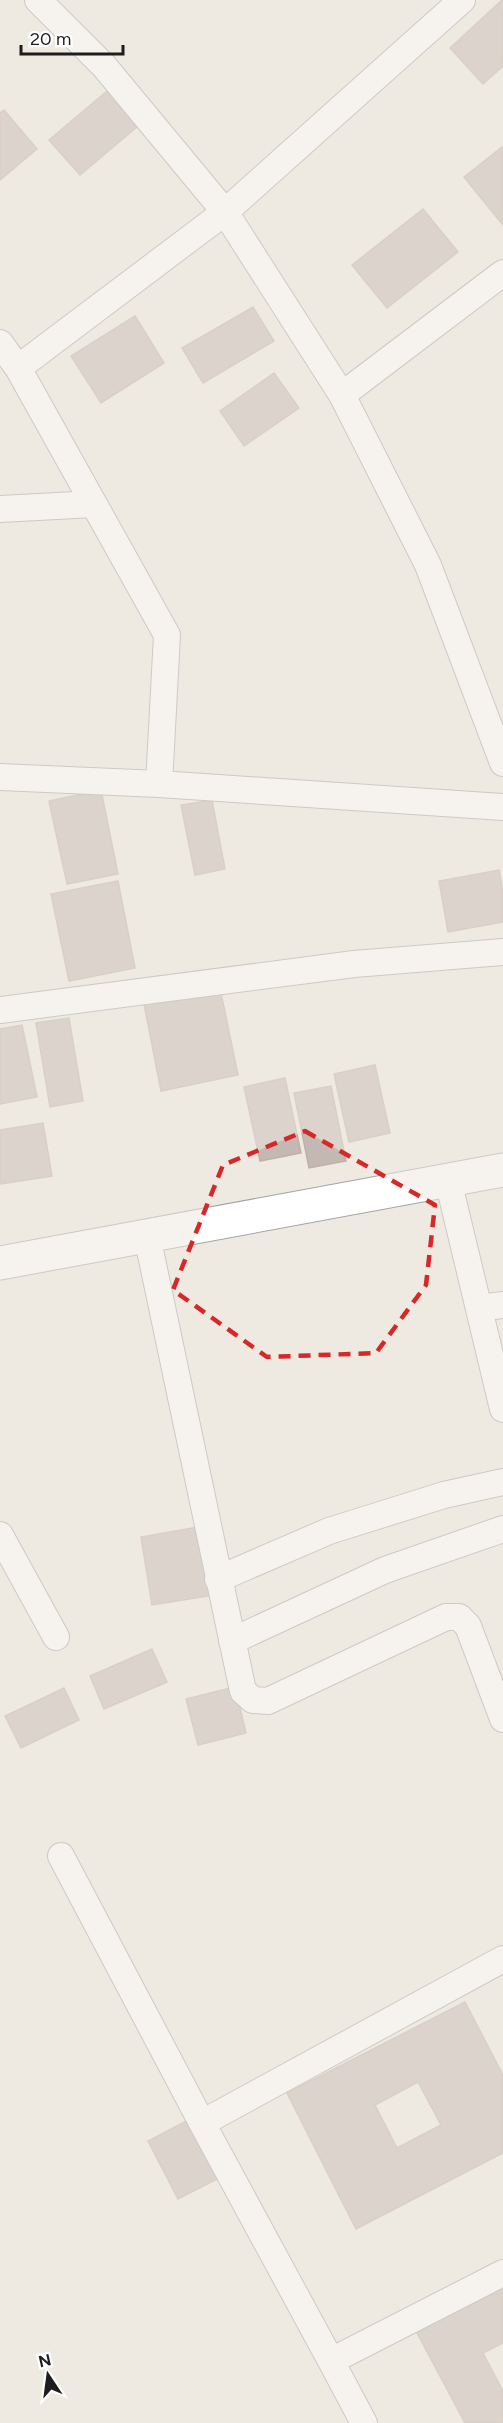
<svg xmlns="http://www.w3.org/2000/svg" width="503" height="2423" font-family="Figtree,sans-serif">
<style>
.building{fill:#c3b9b2;stroke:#c0b0a5;stroke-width:1.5;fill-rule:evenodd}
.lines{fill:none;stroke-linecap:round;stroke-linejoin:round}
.minor-casing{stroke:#a4a4a4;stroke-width:28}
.tertiary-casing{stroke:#a4a4a4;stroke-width:35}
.minor{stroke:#fff;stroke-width:26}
.tertiary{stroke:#fff;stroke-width:33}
.marked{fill:none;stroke:#d62828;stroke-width:4.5;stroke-dasharray:12 8;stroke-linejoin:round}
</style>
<rect width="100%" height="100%" fill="#eeeae2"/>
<path class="building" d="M502,0L503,66L483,84L450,48Z
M113,86L143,122L80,175L49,140Z
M4,110L37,149L0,180V113Z
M502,147L503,148V225L464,177Z
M423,209L458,252L387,308L352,265Z
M253,307L274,341L203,383L182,348Z
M135,316L164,363L101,403L71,356Z
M274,373L299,408L244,446L220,411Z
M101,790L118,874L67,884L49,801Z
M212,800L225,869L195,875L181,805Z
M499,870L503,892V922L448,932L439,881Z
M118,881L135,968L69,981L51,894Z
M220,988L238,1075L161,1091L144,1004Z
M69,1018L83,1101L50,1107L36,1023Z
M22,1025L37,1097L0,1104V1029Z
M375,1065L390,1133L349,1142L334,1074Z
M285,1078L301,1153L260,1161L244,1087Z
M331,1086L346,1161L309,1168L294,1093Z
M43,1123L52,1176L0,1184V1130Z
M203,1526L215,1595L152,1605L141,1537Z
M152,1649L167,1682L104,1709L90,1676Z
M235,1687L246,1733L198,1745L186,1699Z
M64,1688L79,1720L21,1748L5,1716Z
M465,2002L503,2075V2153L356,2229L287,2093ZM418,2082L441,2125L397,2148L375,2105Z
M192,2118L223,2176L178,2199L148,2141Z
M503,2286V2343L483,2353L503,2391V2423H465L416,2331Z"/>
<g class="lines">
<g class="minor-casing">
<path id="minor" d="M38,0L104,66L225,212L342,395L503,273
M462,0L225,212L18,368L167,635L159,784L503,807
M0,343L18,368
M342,395L428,565L503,763
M0,509L94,504
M0,777L159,784
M0,1010L354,964L503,952
M448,1180L503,1409
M147,1236L243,1691L253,1700L268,1701L446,1617H459L468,1626L503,1719
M479,1308L503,1305
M0,1535L56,1637
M218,1579L329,1531L444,1495L503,1482
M232,1641L385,1570L503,1529
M61,1856L202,2123L331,2361
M202,2123L503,1959
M364,2423L331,2361L503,2273"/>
</g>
<g class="tertiary-casing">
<path id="tertiary" d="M0,1263L503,1170"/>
</g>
<use href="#minor" class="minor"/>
<use href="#tertiary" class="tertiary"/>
</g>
<path d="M0 0H503V2423H0ZM305,1131L435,1205L426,1285L376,1353L267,1357L173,1290L223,1165Z" fill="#eeeae2" fill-opacity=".55" fill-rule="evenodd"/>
<path class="marked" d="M305,1131L435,1205L426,1285L376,1353L267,1357L173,1290L223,1165Z"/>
<g transform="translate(48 2375) rotate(347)" stroke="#ffffff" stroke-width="4.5" paint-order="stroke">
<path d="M0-4.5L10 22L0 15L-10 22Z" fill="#1d1d1d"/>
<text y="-9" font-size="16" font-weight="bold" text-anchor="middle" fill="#1d1d1d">N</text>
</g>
<path d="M21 45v9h102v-9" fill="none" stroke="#1d1d1d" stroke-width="3"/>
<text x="30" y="45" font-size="18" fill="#1d1d1d" stroke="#ffffff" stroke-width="4.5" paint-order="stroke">20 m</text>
</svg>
